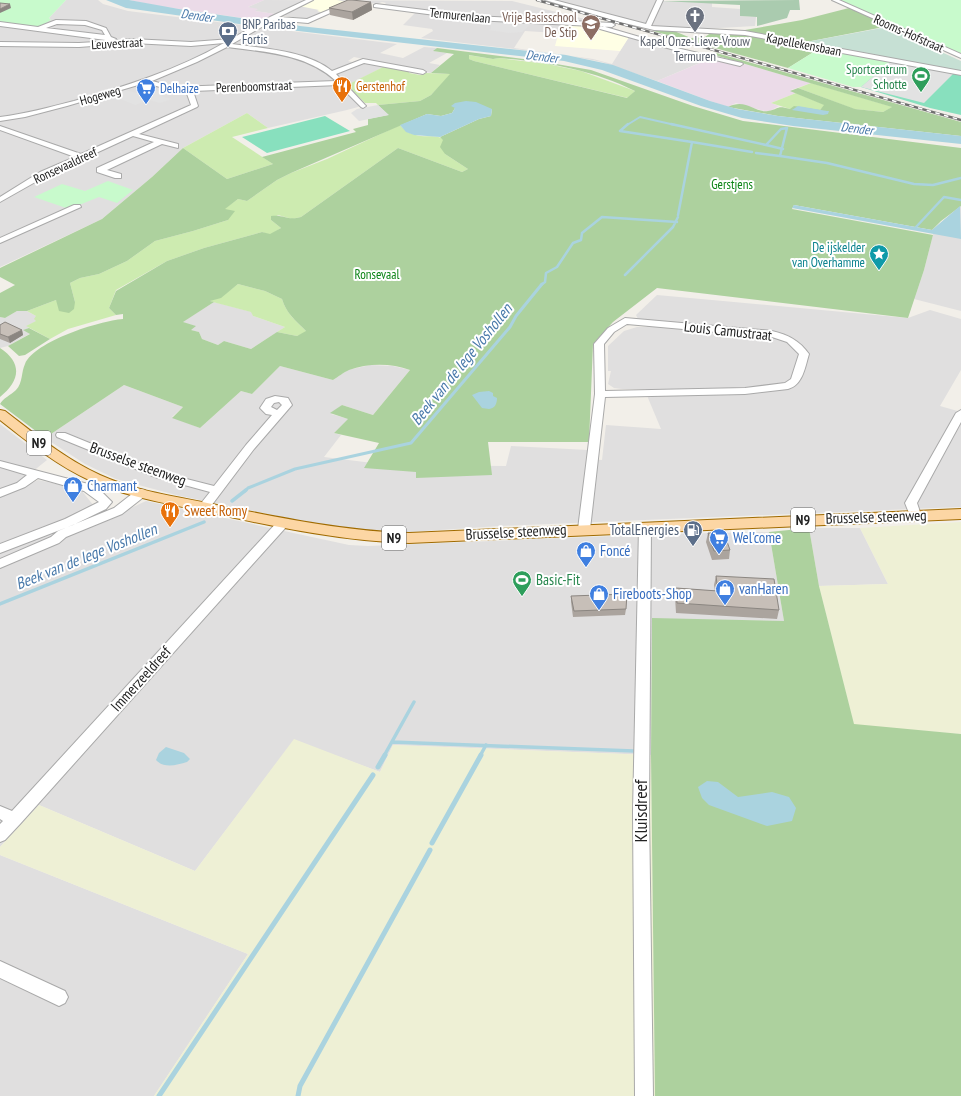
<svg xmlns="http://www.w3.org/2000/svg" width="961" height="1096" font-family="'PT Sans Narrow',sans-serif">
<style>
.residential{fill:#e0dfdf}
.industrial{fill:#ebdbe8}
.education{fill:#ffffe5}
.farmland{fill:#eef0d5}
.grass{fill:#cdebb0}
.forest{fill:#add19e;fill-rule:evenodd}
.wetland{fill:#c6e0d4}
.cemetery{fill:#aacbaf}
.park{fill:#c8facc}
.pitch{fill:#88e0be}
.parking{fill:#e2e2e2}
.water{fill:#aad3df}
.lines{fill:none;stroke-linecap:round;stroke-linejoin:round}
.stream-far4{stroke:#aad3df;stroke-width:2}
.stream-far3{stroke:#aad3df;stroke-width:2.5}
.stream-far2{stroke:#aad3df;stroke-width:3}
.stream-far1{stroke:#aad3df;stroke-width:3.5}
.stream{stroke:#aad3df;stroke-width:5}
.minor-casing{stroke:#a9a9a9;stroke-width:2}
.major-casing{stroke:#a06b00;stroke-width:2}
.minor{fill:#fff;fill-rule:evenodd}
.major{fill:#fcd6a4;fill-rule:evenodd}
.rail-casing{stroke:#707070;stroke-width:2.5}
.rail{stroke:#fff;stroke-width:1.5;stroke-dasharray:4.5;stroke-linecap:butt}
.wall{fill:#aba49e}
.shaded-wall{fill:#8b8681}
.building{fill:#c7bfb8;stroke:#8b8681}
.labels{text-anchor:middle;stroke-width:4;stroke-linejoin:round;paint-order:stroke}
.far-water-label{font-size:13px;font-style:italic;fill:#4a7aab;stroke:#fff}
.far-street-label{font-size:13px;fill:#222;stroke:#fff}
.far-education-label{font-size:13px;fill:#785e54;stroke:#fff;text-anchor:end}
.far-service-label{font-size:13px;fill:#4e5e75;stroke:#fff;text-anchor:start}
.far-worship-label{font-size:13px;fill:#5b616d;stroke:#fff}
.far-leisure-label{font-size:13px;fill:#27864d;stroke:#fff;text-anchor:end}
.far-food-label{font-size:13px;fill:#c56008;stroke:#fff;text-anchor:start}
.far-shop-label{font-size:13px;fill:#366cbe;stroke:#fff;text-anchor:start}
.far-park-label{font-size:13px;fill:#0c8416;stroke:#fff}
.far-culture-label{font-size:13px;fill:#0d838f;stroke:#fff;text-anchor:end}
.shield{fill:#fff;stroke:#646464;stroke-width:1}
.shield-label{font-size:14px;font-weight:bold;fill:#222}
.street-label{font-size:15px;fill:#222;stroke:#fff}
.shop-label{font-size:15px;fill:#366cbe;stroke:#fff;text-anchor:start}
.food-label{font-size:15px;fill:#c56008;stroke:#fff;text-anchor:start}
.service-label{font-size:15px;fill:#4e5e75;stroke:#fff;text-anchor:end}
.leisure-label{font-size:15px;fill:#27864d;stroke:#fff;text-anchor:start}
.water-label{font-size:16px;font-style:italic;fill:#4a7aab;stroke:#fff}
.near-street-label{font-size:18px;fill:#222;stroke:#fff}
</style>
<rect width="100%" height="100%" fill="#f2efe9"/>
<path class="residential" d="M66,0H98L103,4L128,11L397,44L380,53L403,58L424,47L437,48L434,51L447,53L429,63L440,65L431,73L354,57L348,61L352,62L338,70L346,71L364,63L383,67L348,85L365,103L358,107L347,110L268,128L247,113L183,148L152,177L102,219L0,267V26L51,20L49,18Z
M264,0L512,1L597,22L594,23L561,24L558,33L525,31L514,48L593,59L612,64L629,37L709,59L657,81L602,62L566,55L421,38L433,31L432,29L403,25L416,12L463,18L384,5L386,3L382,2L377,4L350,0L309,19L286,16L283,15L286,13L281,11L275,14L255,11L248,7Z
M544,0H657L655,4H660L662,1L712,3V7L740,9V16L756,17L755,26L702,29L637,26Z
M961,206V311L914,299L924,270L933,235L932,230Z
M657,295L908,318L930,310L961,319V370L940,406L961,412V509L960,507L500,526L395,533L336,528L176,495L116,479L85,464L45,438L124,385L183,407L172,417L200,428L241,391L252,394L280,366L333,380L348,370L370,365L393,366L410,370L373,415L342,405L331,414L349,419L334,433L341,435L324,457L389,465L506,466L511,446L588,450L587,459L602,460L606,425L661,429L648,398L646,389H622L614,388L608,384L611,371H608V346L624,331L637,327H647L648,320L638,319L636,315Z
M214,302L252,312L253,316L285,327L251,349L224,341L218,345L202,339L199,332L190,330L195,326L182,322Z
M17,311H27L36,316L37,321L27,326L29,328L24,330L31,333L8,346L0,348V317L5,318Z
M0,424L47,460L16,485L0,490Z
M38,480L76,488L82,491L105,520L146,501L349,545L368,546L663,534L769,532L784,621L652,619L651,755L393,745L380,772L294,740L195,871L39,805L0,847V495L20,489Z
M809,528H860L888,584L819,586Z
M0,855L248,954L154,1096H0Z"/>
<path class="industrial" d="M129,0H264L248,7L258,9L255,11L275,14L264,19H250L158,6Z
M712,58L741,66L745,64L811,83L791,90L796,93L771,103L779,106L768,112L736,103L728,107L710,101L657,81Z"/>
<path class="education" d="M315,0H337L346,2L324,13L317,11L319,10L299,6Z
M561,24L593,27L629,37L620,51L555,46Z"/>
<path class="farmland" d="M961,522V734L854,725L819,586L888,584L860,528Z
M294,739L380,772L393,745L651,755L655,1096H154L248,954L0,855V847L39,805L195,871Z"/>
<path class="grass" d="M468,55L493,59L499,58L547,64L581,71L635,91L628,98L474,61L469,59Z
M383,67L409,71V73L420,75L426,73L451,74L431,95L420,101L378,105L376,103H365L347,85Z
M811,83L893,107L883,112L854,109L798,88Z
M796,93L825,105L820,110L790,109L771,103Z
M247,113L268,128L232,137L273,164L227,179L183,148Z
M400,125C415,143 434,132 443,139L445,154L468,169L462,172L398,148L301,217L292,219L278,215L271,220L281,228L270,235L262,232L204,248L167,261L116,290L109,308L116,315L68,329L50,339L26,326L36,321L34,319L36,316L27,311L56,300L58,303L75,302L70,283L80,278L99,274L127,261L155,241L193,231L228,220L224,209L238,199L247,201L277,180L291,173L327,159Z
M238,284L265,291L282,299C286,313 296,321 307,332L297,336L277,332L285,327L253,316L251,312L209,301L221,297Z"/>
<path class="forest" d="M849,8L889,26L806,42L739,31L802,20Z
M656,29L674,31L691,38L705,37L712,32L742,34L820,48L788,68L653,31Z
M437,48L539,61L591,70L693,106L743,121L961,148V206L941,221L932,230L794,205L792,209L933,235L924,270L908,318L657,288L613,322L593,344L589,442H488L492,475L416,478V472L364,468L379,443L334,433L348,419L330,413L342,405L373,415L410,370C391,363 368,363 349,370C344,372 338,377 333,380L280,366L252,394L241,391L200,428L172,418L183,407L124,385L45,438L0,404C3,398 11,395 16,390C23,383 21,372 25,364C35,341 99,321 123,319V314L116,315L109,308L116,291L167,261L204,248L262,232L270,234L281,228L271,220V216C284,214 287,221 301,217L398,148L462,172L468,169L445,154L440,147L443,140L440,137L479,119L491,116L492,109L455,108L452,113L441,116L427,114L291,173L277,180L247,201L238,199L225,209L235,211L228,220L193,231L155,241L127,261L99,274L80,278L70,283L75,302L74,309L69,313L59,311L56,300L27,311H17L5,318L0,317V293L15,285L0,277V268L102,219L152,177L183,148L227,179L273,164L262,157L356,132L353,129L368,125V119L388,115L378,105L420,101L431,95L450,74L431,73L454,54L433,51ZM469,55L493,59L499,58C546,62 593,70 635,91L627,98L474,61L469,59ZM238,284L265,291L282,299C286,313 296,321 306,331L297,336L277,332L251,349L224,341L218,345L202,339L199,332L191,330L196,326L183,322L214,302L210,301L221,298Z
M713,52L961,122V136L778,116L728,107C746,98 754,113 768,111C780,109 776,105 790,109L794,106L820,110L824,105L790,91L798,88L855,109L883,112L892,107L711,54Z
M29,328L50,339L25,355L19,356L8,346L30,334L23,330Z
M0,348C23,363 20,381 0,397Z
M809,528L819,586L854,724L961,734V1096H655L651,755L652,618L784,621L769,532Z"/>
<path class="wetland" d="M887,27L961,61V72L806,42Z"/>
<path class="cemetery" d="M799,0L800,10H790L787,18L757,26V17L740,16V5L662,1Z"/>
<path class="park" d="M0,0H66L49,18L51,20L39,27L0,22Z
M839,0H961V54L847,3Z
M817,50L834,54L838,51L891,61L861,87H853L788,68Z
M108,181L133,190L117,203L99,197L69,209L34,197L62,184L85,191Z"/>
<path class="pitch" d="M891,61L961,74V115L930,108L861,87Z
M325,116L350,131L267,153L242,137Z"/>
<path class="parking" d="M494,22L519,25L522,23L531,24L522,32L509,33L489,30L491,29V26L489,25Z
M891,61L954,73L924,103L861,87Z
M168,87L174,90L161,96L172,99L160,103L149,100L135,105L110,95L126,90L136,93L152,89L159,91Z
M378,105L389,115L359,121L351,113L357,109Z"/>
<path class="water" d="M106,0H129L179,9L248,19L276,21L300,26L566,55L613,65L710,101L737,109L778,116L961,136V144L793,126L742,118L701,106L602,70L564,61L253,26L126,8Z
M466,101L476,102L492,109L491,116L479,119L440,137L414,135L406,132L400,125L427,114L441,116L452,113L455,108L451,106L455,103Z
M798,106L827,111H829L828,114L823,115L792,110Z
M794,205L932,230L960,206L961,239L792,208Z
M479,392L489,391L493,393V396L497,398C497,404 495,408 489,409L482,408L472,395Z
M166,747L184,753L190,759L187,762C177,765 164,769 156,760L159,753Z
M707,781L718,782L738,797L772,792L789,797L796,808L792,821L767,826L709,805L702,798L698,787Z"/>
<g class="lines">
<path class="stream-far4" d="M627,125L640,117L675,125"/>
<path class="stream-far3" d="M628,124L620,131L692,142
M671,124L766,145
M783,149L766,145L781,129L787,128
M756,153L780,156L787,128
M780,156L827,163L914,184L933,185L961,178
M678,215L692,142L752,152
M916,227L944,197L961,200
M625,275L673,227L678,217
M541,285L545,282L546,273L557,267L573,243L581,240L582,233L602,217L677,222"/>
<path class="stream-far2" d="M245,491L248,488L295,469L411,443L510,327L516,316L542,284"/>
<path class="stream-far1" d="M232,501L246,490
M0,604L204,522
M392,742L634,751
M384,756L414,702
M480,756L486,745"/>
<path class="stream" d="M378,767L385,755
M432,843L481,755
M159,1096L373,775
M298,1096L300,1086L430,850"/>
<g class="minor-casing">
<path id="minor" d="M306,0H313L279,17L307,19L343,4L348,5L308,23L274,20L232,44C262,48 308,51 332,71L363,59L423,70L426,72L423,74L364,63L336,74L365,105L366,106L363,108L361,107L339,85L193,91L198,106L197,107L139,134L178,144V148L162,144L107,170L121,174V178H115L97,172V168L154,142L133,136L46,176L0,202V197L40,172L75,157L0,130V126L81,154L191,105L186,91H175L145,83L67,106L25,117L0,121V117C25,114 50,107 74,101C126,86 177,70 224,43L191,46L132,43L79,47L0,46V42L79,43L113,41L0,26V22L38,27L56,20L86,21L106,28L111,37L116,39L113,41L132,39L191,42L231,39L270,17ZM57,24L85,25L102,30L105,35L46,28ZM227,47C265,52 307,54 336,81L175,87L152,81L197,62Z
M545,0H554L646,24L657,0H663L651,26L745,31L961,71V75L745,35L654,30L620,22Z
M832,0H839L961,54V58Z
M376,4L473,16L612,23L615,25L612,27L473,20L374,7V5Z
M602,26L681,49L742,63L743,64L740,66L678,51L600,29L599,28Z
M74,205H80L81,207L0,243V238Z
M625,318L772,331C788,335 799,340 809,354C805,367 803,385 788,389L745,394L605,397L590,529L588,532H580L578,529L595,394L594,344L608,328ZM627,324L772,337L787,342L799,354L791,379L785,383L745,388L605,391L604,344L614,332Z
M275,396L288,398L292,405L254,449L208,510H200L198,507L210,492L155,477L57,437L56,435L57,433H65L163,473L214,486L246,445L272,415L266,414L260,408L266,399ZM279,402L282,405L277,410L271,407L274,403Z
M961,410V422L917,503L921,515L919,518H911L905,503L956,413Z
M0,461L92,485L99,489L112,502L106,509L73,525L0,553V544L65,519L99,502L84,491L38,478L25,487L0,497V489L17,483L27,475L0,467Z
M141,489L145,490L147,493L145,496L122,514L66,537L59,543L0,568V559L51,537L58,531L114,508L137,490Z
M283,519L287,520L289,523L287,526L20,824L5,840L0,842V824L3,821L0,819V806L12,811L279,520Z
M645,523L649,524L651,527L649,812L653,1096H635L633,812L639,527L641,524Z
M0,961L65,991L68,997L65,1003L59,1006L0,978Z"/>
</g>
<g class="major-casing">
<path id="major" d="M0,410L5,411C35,434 65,459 100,475C135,491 174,496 212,504C277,517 342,531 409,533L961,509V519L409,543C341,541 277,527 211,513C171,504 129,498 91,481C58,466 29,443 0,420Z"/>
</g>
<use href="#minor" class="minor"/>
<use href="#major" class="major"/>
<g class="rail-casing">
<path id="rail" d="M537,0L961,120"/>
</g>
<use href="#rail" class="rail"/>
</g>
<path class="wall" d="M371,2L372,10L353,20L330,15L329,8Z
M0,325L22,330L23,335L10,343L0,339Z
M708,533L730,550L729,559L712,560L706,542Z
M716,576L779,610L777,619L676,613L675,597L676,588L715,591L714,585Z
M571,596L626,609L625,615L573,617L571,602Z"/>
<path class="shaded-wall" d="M371,2L372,10L353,20L352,12Z
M10,4L11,8L0,13V9Z
M22,330L23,335L10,343L8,337Z"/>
<path class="building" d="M348,0H352L371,2L352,12L329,8Z
M0,3L10,4L0,9Z
M5,322L22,330L8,337L0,334V325Z
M708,533H724L730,550L714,551Z
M716,576L774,579L779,610L677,603L676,588L718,591Z
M627,594L626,609L574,611L571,596Z"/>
<defs>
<g id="church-pin" transform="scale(1)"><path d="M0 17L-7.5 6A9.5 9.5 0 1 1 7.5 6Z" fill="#6b7280" stroke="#fff"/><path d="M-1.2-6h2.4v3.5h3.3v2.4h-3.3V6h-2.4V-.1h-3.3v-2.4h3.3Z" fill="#fff"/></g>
<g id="school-pin" transform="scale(1)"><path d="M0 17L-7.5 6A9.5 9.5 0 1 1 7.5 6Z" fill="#8d6e63" stroke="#fff"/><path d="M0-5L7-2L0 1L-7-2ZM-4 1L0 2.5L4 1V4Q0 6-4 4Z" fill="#fff"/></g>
<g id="bank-pin" transform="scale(1)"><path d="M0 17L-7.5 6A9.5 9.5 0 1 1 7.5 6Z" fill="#5c6f8a" stroke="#fff"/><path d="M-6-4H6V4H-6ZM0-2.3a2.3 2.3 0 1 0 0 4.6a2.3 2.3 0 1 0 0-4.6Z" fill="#fff"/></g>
<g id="stadium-pin" transform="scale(1)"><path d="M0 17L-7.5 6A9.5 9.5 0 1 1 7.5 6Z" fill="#2e9e5b" stroke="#fff"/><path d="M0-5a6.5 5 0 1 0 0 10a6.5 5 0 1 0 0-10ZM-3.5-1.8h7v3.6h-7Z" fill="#fff"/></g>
<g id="restaurant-pin" transform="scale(1)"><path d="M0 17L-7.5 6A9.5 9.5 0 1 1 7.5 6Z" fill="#e8710a" stroke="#fff"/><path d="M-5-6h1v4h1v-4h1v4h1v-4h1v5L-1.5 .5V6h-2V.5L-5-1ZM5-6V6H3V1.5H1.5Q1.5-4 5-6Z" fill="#fff"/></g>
<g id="supermarket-pin" transform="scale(1)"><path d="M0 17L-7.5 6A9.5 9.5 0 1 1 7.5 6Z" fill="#3f7fe0" stroke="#fff"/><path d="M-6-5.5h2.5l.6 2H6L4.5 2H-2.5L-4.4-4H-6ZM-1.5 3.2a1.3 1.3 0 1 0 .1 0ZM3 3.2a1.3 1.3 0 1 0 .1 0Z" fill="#fff"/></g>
<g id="sight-pin" transform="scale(1)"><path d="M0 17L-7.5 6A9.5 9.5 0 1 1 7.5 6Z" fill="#0f9aa8" stroke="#fff"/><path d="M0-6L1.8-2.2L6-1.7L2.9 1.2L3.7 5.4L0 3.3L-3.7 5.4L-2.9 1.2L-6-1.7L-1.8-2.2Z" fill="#fff"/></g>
<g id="shop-pin" transform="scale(1)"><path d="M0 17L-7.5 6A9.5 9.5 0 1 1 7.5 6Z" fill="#3f7fe0" stroke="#fff"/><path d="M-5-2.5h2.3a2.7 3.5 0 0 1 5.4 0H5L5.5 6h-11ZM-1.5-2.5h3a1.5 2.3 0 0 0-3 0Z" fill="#fff"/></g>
<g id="fuel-pin" transform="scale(1)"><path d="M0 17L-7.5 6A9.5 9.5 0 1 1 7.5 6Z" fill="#5c6f8a" stroke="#fff"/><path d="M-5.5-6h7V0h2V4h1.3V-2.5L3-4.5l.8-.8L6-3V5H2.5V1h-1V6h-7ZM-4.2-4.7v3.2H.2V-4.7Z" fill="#fff"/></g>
</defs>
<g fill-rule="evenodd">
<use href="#church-pin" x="695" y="16"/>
<use href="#school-pin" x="591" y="24"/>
<use href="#bank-pin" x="228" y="31"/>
<use href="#stadium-pin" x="921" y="76"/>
<use href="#restaurant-pin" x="342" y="86"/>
<use href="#supermarket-pin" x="146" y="88"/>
<use href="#sight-pin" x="879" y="254"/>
<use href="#shop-pin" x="73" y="486"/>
<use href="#restaurant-pin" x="170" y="511"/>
<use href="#fuel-pin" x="693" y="530"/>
<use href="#supermarket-pin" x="719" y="538"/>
<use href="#shop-pin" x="586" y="551"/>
<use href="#stadium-pin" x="522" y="580"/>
<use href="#shop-pin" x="725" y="589"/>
<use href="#shop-pin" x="599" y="594"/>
</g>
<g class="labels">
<g class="far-water-label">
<text transform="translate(197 15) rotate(8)" y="5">Dender</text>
<text transform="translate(542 56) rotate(7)" y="5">Dender</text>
<text transform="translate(857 128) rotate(7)" y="5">Dender</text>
</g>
<g class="far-street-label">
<text transform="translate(460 15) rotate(6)" y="5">Termurenlaan</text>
<text transform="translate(909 33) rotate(24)" y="5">Rooms-Hofstraat</text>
<text transform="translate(117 43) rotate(-3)" y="5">Leuvestraat</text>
<text transform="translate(804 44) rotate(11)" y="5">Kapellekensbaan</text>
<text transform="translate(254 86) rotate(-2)" y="5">Perenboomstraat</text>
<text transform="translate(100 95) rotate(-16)" y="5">Hogeweg</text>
<text transform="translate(65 165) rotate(-25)" y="5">Ronsevaaldreef</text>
</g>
<g class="far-education-label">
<text x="577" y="22">Vrije Basisschool<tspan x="577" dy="15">De Stip</tspan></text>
</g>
<g class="far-service-label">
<text x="242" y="29">BNP Paribas<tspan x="242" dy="15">Fortis</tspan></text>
</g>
<g class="far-worship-label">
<text x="695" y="46">Kapel Onze-Lieve-Vrouw<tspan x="695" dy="15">Termuren</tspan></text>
</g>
<g class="far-leisure-label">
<text x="907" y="74">Sportcentrum<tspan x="907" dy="15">Schotte</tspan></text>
</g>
<g class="far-food-label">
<text x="356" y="91">Gerstenhof</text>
</g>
<g class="far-shop-label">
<text x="160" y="93">Delhaize</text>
</g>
<g class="far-park-label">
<text x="732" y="189">Gerstjens</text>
<text x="377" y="279">Ronsevaal</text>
</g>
<g class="far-culture-label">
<text x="865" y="252">De ijskelder<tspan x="865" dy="15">van Overhamme</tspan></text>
</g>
<g class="shield">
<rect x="27" y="431" width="24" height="24" rx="3"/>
<rect x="791" y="508" width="24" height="24" rx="3"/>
<rect x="382" y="526" width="24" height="24" rx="3"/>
</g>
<g class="shield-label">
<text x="39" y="448">N9</text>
<text x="803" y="525">N9</text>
<text x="394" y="543">N9</text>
</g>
<g class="street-label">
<text transform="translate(728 331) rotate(6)" y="5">Louis Camustraat</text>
<text transform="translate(138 464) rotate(20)" y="5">Brusselse steenweg</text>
<text transform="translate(876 517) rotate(-2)" y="5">Brusselse steenweg</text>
<text transform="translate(516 532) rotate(-3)" y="5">Brusselse steenweg</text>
<text transform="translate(141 679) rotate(-48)" y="5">Immerzeeldreef</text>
</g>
<g class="shop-label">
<text x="87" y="491">Charmant</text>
<text x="733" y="543">Wel'come</text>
<text x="600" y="556">Foncé</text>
<text x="739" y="594">vanHaren</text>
<text x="613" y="599">Fireboots-Shop</text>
</g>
<g class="food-label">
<text x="184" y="516">Sweet Romy</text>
</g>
<g class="service-label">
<text x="679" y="535">TotalEnergies</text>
</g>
<g class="leisure-label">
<text x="536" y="585">Basic-Fit</text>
</g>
<g class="water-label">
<text transform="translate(461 364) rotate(-51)" y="6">Beek van de lege Voshollen</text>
<text transform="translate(86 556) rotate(-22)" y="6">Beek van de lege Voshollen</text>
</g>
<g class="near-street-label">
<text transform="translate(641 811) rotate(-90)" y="6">Kluisdreef</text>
</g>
</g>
</svg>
